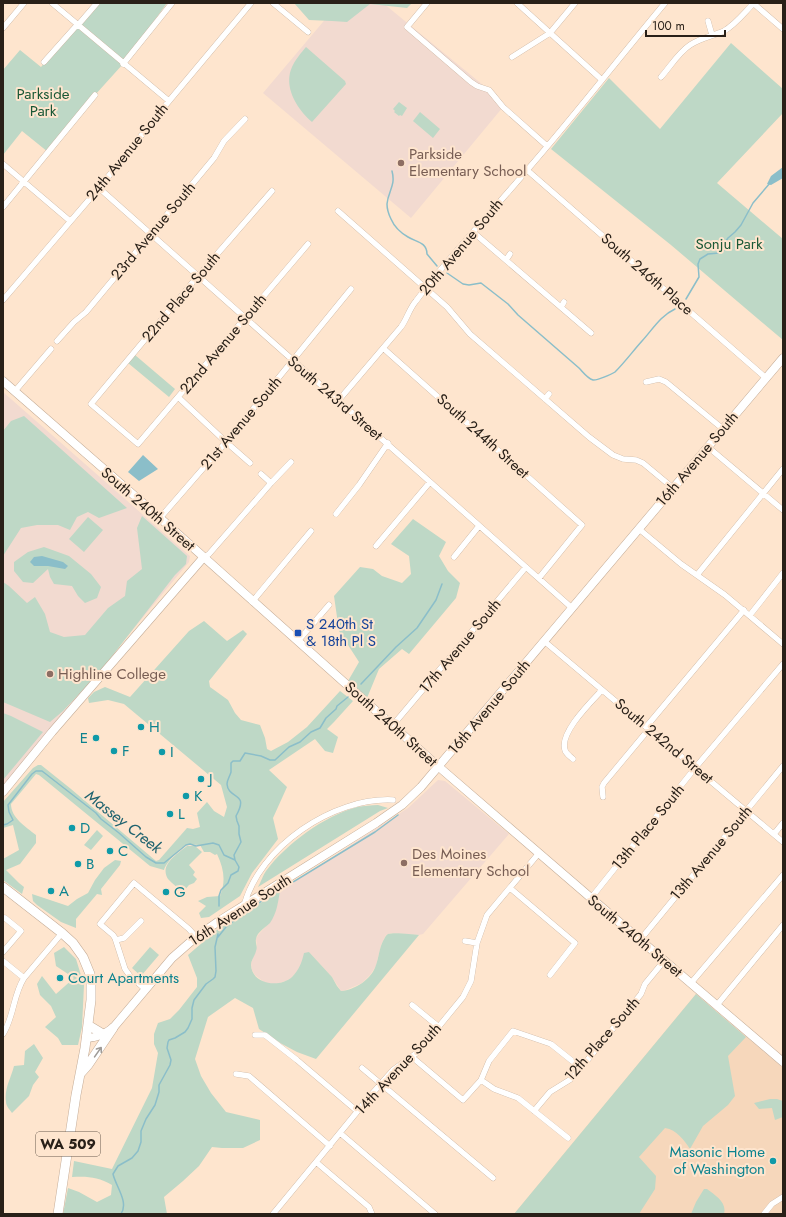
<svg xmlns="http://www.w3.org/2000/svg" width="786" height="1217" font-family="Jost,sans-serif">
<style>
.built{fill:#f6d7bb}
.education{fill:#f2dad0}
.green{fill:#bed8c6}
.water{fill:#8bbec9}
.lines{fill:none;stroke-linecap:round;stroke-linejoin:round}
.stream{stroke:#8bbec9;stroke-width:1.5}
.street-casing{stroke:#c5ad98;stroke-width:6}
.secondary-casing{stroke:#c5ad98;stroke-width:9}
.primary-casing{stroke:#c5ad98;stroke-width:10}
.street{stroke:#fff;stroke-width:5.5}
.secondary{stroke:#fff;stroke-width:8}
.primary{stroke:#fff;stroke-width:9}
.oneway{stroke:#9f9b97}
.education-dot{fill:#8d6e63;stroke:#fee5ce;stroke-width:1.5}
.transit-dot{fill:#1a4fb4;stroke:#fee5ce;stroke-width:1.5}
.culture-dot{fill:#0f9aa8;stroke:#fee5ce;stroke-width:1.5}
.labels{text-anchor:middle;stroke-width:4;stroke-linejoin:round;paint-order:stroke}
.shield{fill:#fee5ce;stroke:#695b4f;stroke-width:1}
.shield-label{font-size:14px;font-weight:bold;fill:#292018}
.park-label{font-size:15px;fill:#1a5836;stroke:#fee5ce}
.street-label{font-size:15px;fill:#292018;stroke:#fee5ce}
.education-label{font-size:15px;fill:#785e54;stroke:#fee5ce;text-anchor:start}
.transit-label{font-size:15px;fill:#164399;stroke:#fee5ce;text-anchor:start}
.culture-label{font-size:15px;fill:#0d838f;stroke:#fee5ce;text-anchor:start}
.water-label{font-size:16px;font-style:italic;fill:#1e626e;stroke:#fee5ce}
</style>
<rect width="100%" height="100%" fill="#fee5ce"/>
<path class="built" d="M696,994L783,1068V1214H514Z"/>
<path class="education" d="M339,3H383L489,90L503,107L411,218L263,93Z
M3,392L190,556L189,562L3,786Z
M438,780L445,781L509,834L423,934L419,935L391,933L386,935L381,945L376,966L370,975L362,983L346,990L341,991L332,977L309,952L299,969L291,978L286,981L276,984H270L264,982L255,975L252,970L251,964L257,945L256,939L258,935L270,922L275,913L280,891L408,808Z"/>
<path class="green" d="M96,3H167L123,64L95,95L48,152L22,131L3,155V70L20,50L41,67Z
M294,3H412L407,8L370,4L347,22L332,21L309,20Z
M731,43L783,89V113L717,183L783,239V340L671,245L551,149L609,78L660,129Z
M306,47L345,81L346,84L312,122C297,109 283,87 292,67C295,60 301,53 306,47Z
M399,102L407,108L402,116L400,115L399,116L394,112L395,111L393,109Z
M420,112L440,129L433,138L413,121Z
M135,355L175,389L169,397L128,363Z
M24,416L127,508L99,518L88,512L77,517L70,530L58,525H37L21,528L3,556V431L11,421Z
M142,516L187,556L186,564L175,575L99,673L63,711L50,722L3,702V582L9,586L27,603L35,597L45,614L50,632L64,637L85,635L108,608L125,596L127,581L142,569L137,528Z
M88,517L103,530L84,552L69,539Z
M413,519L446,542L439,556L448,571L460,583L456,598L409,654L402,649L379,669L367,698L348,681L359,662L339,631L334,596L360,567L373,569L382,576L402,583L411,574L409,556L391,544Z
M44,547L69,556L91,574L101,587L97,598L85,603L78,596L72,586L54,584L50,577L48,569L33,583L23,582L14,571V562L28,552Z
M204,621L227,641L243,630L247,634L209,681L210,687L228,700L235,713L241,720L260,725L265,738L267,749L271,751L288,742L307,727L340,691L353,701L334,722L327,729L338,737L333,753L325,751L315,739L269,770L287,787L273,818L278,839L252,873L240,896L209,917L201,918L199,913L206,906L198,901L207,897L220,896C226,881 224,869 217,854L215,855L210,852H204L200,845C196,845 190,844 186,845C179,848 166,863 164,870L150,866L39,775L36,774L11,804C11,818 26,827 36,835V843L20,864L6,870L19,883L24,887L22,894L3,880V859L19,850L13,825L3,828V802L33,768L38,765H41L71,789L156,861L159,860L187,828L193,829L200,827L197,813L207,802L214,811L224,817L227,807L221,785L124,704L108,700L89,703L88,698L94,692L105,687L130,697L189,631Z
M3,713L11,716L43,732L3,780Z
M378,805L388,808L380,811L258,887C261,882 263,875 266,871C286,844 324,816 357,807C364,806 371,805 378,805Z
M97,830L103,836L91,850L84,845Z
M187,846H195L202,852L189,865L195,872L193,875L197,879L194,883L189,885L183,892C179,888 172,884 168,879C159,865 177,854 187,846Z
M115,860L121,861L120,865L101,889L102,895L97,894L76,919V928L61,922L37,905L33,901L32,894L68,906L77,899L88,893L95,880L104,868Z
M280,891C278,902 277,913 270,923C266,927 257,932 256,939C255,943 258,947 256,951C255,956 251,960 251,965C252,985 280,988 292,977C299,970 302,962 304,953L309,952L332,977L337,986L341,991C355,990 372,979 376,965C379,957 379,949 383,941C385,938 385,936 388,934C392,932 413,934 419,935L316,1059L297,1052L282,1044L259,1029L253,1008L235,998L208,1017L195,1059L201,1076L211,1093L226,1112L260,1120V1140L243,1148H222L212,1147L199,1166L183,1181L164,1197L167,1214H63L68,1188L79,1192L97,1202L111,1195L112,1185C98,1177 88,1176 72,1177L74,1161L112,1169L152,1088L158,1053L154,1044V1034L158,1023L170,1019L179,1010L197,987V978L188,955L217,930Z
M64,947L76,959L84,985L82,1027L78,1045H62L58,1038L45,1027L56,1017L51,1006L40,995L37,984L42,976L56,994L74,978L56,966L54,953Z
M150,947L159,955L141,976L132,968Z
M696,994L746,1037L728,1056L735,1096L728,1105L703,1126L690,1149C684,1140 677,1130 665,1128L639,1157L656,1176L655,1189L639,1214H514Z
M34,1044L43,1058L35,1072L39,1077L33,1085L29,1096L12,1113C10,1110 6,1106 6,1102C4,1089 11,1078 14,1066L24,1065L25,1051Z
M770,1099H777L783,1101V1117L775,1120L772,1108L759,1109L754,1103Z
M704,1189H707C716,1196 727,1202 724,1214H691L696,1202Z"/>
<path class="water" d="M783,167V178L771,185L767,184L771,176Z
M143,455L158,469L139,481L128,472Z
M42,556L63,562L68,566L65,569L48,566H34L30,562L34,557Z"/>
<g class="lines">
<path class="stream" d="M392,171C396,186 388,191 387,204C387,209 389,215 391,219C394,226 401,233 408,237C416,242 427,242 427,254L437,266
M447,273L463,284L469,285L481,283L508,304L518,315L579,368C583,372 587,378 593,380C596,381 612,374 615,372C625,362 633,351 642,341C653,329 660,316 675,309
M686,299L699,277L698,264L700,259L708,254L719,253L724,250L726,241L728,238L735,232L741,225L753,203L770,183
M361,684L396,647L417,628L436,600L442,584
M3,825L7,824L13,820L9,812L8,805L32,774L36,771H42L96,813L101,819L119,833L146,857L156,863H164L186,845L190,844L196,846L213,843L219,845L224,855L235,860L239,867L238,871L231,875L228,883L221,890L219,896V906
M235,860L234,855L241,842L239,834V826L237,821L236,816C250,791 228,800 227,784C227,780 230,776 231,772C231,770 231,766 231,763L233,761H240L245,753L261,756L270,760H275L289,747L300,742L311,732L320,728L326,718L336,709L337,706L348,697
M218,937L226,927L249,909L375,832L398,815
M121,1214C129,1202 116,1187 113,1174L118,1166L132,1158L138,1151L141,1142V1131L146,1119L155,1105L159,1092V1085L170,1065L171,1060L167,1048L168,1042L169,1040L175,1038L185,1032L188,1028L192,1019V1008L194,1000L206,984L213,979L215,977L216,971L215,947L218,934"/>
<g class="street-casing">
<path id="street" d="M52,3L169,101
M273,3L308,32
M427,3L407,27L471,82L477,86L489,90L503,107L547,146
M517,3L602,80
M753,3L783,29
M708,21L712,35
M78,25L97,3
M3,28L24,3
M512,57L550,33L575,3
M44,62L77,25
M123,64L172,3
M661,77C670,67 678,53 690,45C700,38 713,36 724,31C736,24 744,13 753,4
M3,164L70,221
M527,170L766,378
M99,188L572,608
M272,191L198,276L91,404L138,444L308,244
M3,207L95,95
M338,211L447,307L470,334L589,437L613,455L623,459L636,460L643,463L673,488
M473,232L591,333
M506,260L510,254
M3,300L99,188L169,101L251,3
M561,307L564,302
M57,341L74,322L86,312L214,158L224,141L245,119
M383,348L582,525L539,578
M646,382L659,379L666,382L723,429
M15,391L51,349
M178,397L226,442L250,463
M545,399L549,394
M338,401L401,327C407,319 409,309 416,301C450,255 491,213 528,169C575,115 619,58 665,3
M708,447L783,510
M261,474L271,483
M336,514L359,485L388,443
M160,518L226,442L351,289
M639,529L681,564L725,595L783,644
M376,546L430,482
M454,557L479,526
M203,558L209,554L271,483L291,462
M697,575L783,469
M252,602L311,531
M750,615L783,573
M298,641L329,605
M544,641L783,842
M393,725L526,567
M646,727L744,610
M573,759C570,756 566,754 565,750C559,733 591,702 602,690
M603,797L602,787L604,783L649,729
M774,834L783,823
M510,888L575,943L550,975
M591,898L695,768L783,664
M244,906C259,847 333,797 393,800
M116,940L124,938L141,921
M640,940L783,766
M465,941L477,943
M3,952L21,931L5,918
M3,961L24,978
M691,983L783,875
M145,989L130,976L125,969L115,938L113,935L100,924L134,883L189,929L196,937
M412,1005L439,1027
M717,1005L783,925
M3,1034C14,1017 13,995 24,978L62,933
M255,1035H265L297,1060L357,1111
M412,1057L463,1100L481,1080L489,1061L513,1031L551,1044L581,1068
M362,1068L493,1178
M236,1074L249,1076L330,1146
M481,1080L494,1089L518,1098L568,1138
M534,1111L550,1092L571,1079L581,1068L641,994L645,984L664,961
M340,1133L435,1214
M316,1162L369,1207L372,1214
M273,1214L316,1162L370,1096L393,1070L418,1052L463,997L471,981L477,943L487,915L539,853
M764,1214L772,1204L783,1197"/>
</g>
<g class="secondary-casing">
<path id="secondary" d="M3,381L160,518L439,767L591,898L783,1062
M3,792L52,732L203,558
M86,1038C96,1038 105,1034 113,1028L172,958L196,937L219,921L376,823L402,805L421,787L783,358"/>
</g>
<g class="primary-casing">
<path id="primary" d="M3,887L62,933L73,943L83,957L90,974L91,984V1000L85,1048L76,1095L58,1214
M88,1025L103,1034
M80,1074L88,1065L113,1028"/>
</g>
<use href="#street" class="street"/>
<use href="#secondary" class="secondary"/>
<use href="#primary" class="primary"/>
</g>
<defs><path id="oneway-shaft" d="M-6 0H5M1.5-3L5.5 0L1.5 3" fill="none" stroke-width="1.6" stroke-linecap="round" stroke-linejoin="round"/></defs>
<use class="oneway" href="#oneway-shaft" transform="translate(98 1052) rotate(-55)"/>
<g class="education-dot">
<circle cx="401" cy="163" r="4"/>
<circle cx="50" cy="674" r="4"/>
<circle cx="404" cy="863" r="4"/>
</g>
<rect class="transit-dot" x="294" y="629" width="8" height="8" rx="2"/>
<g class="culture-dot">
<circle cx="141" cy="727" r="4"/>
<circle cx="96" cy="738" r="4"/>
<circle cx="114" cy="751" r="4"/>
<circle cx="162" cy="752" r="4"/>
<circle cx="201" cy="779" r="4"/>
<circle cx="186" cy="796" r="4"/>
<circle cx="170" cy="814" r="4"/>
<circle cx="72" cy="828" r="4"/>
<circle cx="110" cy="851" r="4"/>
<circle cx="78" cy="864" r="4"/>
<circle cx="51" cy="891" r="4"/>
<circle cx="166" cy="892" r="4"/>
<circle cx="60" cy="978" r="4"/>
<circle cx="773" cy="1161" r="4"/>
</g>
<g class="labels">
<rect class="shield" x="36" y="1132" width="64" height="24" rx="3"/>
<g class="shield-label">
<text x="68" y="1149">WA 509</text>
</g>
<g class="park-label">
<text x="43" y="99">Parkside<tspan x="43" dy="17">Park</tspan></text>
<text x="729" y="249">Sonju Park</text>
</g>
<g class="street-label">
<text transform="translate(127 152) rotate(-51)" y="5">24th Avenue South</text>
<text transform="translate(153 231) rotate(-50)" y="5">23rd Avenue South</text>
<text transform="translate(461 247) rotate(-50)" y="5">20th Avenue South</text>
<text transform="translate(647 274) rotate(41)" y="5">South 246th Place</text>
<text transform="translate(181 297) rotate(-50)" y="5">22nd Place South</text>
<text transform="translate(223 344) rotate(-50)" y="5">22nd Avenue South</text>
<text transform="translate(335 398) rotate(41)" y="5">South 243rd Street</text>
<text transform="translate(241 423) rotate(-50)" y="5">21st Avenue South</text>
<text transform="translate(483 436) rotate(42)" y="5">South 244th Street</text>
<text transform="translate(697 459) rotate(-50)" y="5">16th Avenue South</text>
<text transform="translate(148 509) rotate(41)" y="5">South 240th Street</text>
<text transform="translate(460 646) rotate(-50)" y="5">17th Avenue South</text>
<text transform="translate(489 707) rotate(-50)" y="5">16th Avenue South</text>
<text transform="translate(391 724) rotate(42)" y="5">South 240th Street</text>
<text transform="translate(664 741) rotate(40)" y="5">South 242nd Street</text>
<text transform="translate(648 827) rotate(-51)" y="5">13th Place South</text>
<text transform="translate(711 853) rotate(-50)" y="5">13th Avenue South</text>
<text transform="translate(240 910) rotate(-33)" y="5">16th Avenue South</text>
<text transform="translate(635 936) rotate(40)" y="5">South 240th Street</text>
<text transform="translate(602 1039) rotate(-49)" y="5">12th Place South</text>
<text transform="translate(398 1069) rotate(-47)" y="5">14th Avenue South</text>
</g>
<g class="education-label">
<text x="409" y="159">Parkside<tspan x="409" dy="17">Elementary School</tspan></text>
<text x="58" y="679">Highline College</text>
<text x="412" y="859">Des Moines<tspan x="412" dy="17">Elementary School</tspan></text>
</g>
<g class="transit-label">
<text x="306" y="629">S 240th St<tspan x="306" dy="17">&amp; 18th Pl S</tspan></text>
</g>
<g class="culture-label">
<text x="149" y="732">H</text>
<text x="88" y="743" text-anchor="end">E</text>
<text x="122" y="756">F</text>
<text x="170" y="757">I</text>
<text x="209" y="784">J</text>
<text x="194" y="801">K</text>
<text x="178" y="819">L</text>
<text x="80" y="833">D</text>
<text x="118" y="856">C</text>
<text x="86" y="869">B</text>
<text x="59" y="896">A</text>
<text x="174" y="897">G</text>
<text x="68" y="983">Court Apartments</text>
<text x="765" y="1157" text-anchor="end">Masonic Home<tspan x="765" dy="17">of Washington</tspan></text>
</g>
<g class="water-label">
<text transform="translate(124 821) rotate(38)" y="6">Massey Creek</text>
</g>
</g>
<rect width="786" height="1217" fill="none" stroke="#292018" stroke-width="8"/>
<path d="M646 30v6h79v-6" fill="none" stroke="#292018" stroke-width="2"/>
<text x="652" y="30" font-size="12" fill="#292018" stroke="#fee5ce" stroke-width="3" paint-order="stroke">100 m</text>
</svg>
